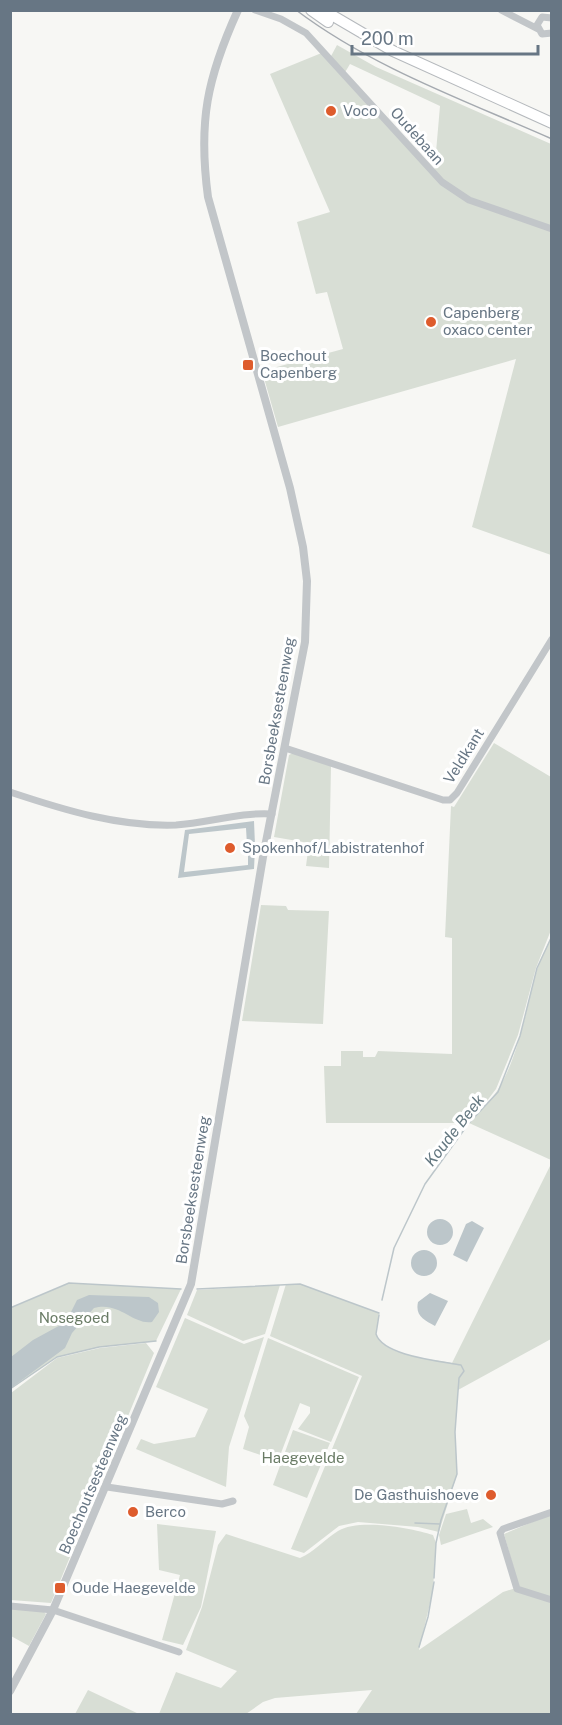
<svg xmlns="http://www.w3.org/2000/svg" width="562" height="1725" font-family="'Public Sans',sans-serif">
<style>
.green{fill:#d8ded5;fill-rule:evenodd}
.water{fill:#bcc6ca}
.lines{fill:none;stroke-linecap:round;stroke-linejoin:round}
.stream{stroke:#bcc6ca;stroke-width:1.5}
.primary-casing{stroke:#b5b9bd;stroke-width:12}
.minor{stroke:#c2c6c9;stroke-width:7}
.tertiary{stroke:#c2c6c9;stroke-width:8}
.primary{stroke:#fff;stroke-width:10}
.tram{stroke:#a5aab0;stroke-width:1.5}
.poi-dot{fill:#de5c2d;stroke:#fff;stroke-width:2}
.labels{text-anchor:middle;stroke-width:6;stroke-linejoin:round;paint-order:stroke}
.poi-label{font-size:15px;fill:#677684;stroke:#fff;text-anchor:start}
.street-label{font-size:15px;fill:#677684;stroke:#fff}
.park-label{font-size:15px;fill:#697b65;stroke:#fff}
.water-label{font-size:16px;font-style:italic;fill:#637780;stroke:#fff}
</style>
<rect width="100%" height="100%" fill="#f7f7f4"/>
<path class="green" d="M337,45L376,67L551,144V555L472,527L516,359L278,427L262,371L343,349L327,292L316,294L297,222L330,212L270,74L324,52L330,58ZM350,64L440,106L434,175L344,74Z
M494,743L551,777V930L536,968L518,1035L496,1089L480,1110C515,1083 525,1012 537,970C540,959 547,947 551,936V1160L469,1123H326L324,1066H341V1051H363V1057H375L378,1051L452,1054V938L445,937L451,806L454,807Z
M293,753L331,766L329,868L306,866L309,843L274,837L289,755Z
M261,905L286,906L288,910L329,911L323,1024L242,1021Z
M551,1164V1339L458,1390L455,1432L457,1474L439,1532L418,1527L358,1522L339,1526L304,1553L291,1549L362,1376L270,1336L286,1284H300L379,1313L376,1334C383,1356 432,1359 452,1363Z
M69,1283L181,1289L156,1341L99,1347L57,1357L11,1389V1308Z
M280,1285L265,1334L243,1341L187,1315L197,1290Z
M185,1318L244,1344L264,1337L229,1447L226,1487L136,1449L141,1439L154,1444L195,1437L208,1409L156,1387Z
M268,1338L359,1377L331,1442L298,1429L310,1413V1407L300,1403L278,1461L243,1449L249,1427L244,1416Z
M146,1343L154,1353L51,1603L11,1600V1393L57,1358L100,1348Z
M293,1430L330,1443L307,1498L273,1485Z
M467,1509L471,1523L483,1519L493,1527L441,1545L439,1535L446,1514Z
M551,1514V1714H356L372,1690L275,1698L263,1702L246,1714H159L176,1672L221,1688L237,1671L186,1650L202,1607L218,1545L226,1534L300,1558C314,1552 325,1539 338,1531C358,1518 412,1528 433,1535L436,1543L433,1590L419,1650L503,1592L519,1587L504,1534Z
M157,1524L216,1531L201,1607L183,1645L162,1640L180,1575L159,1570Z
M10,1608L42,1610L46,1614L29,1646L11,1636Z
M88,1690L139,1714H75Z"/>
<path class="water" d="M254,821L255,845H247L246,828L189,834L184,872L248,865V848H255L254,869L178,878L185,830Z
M427 1232a13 13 0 1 1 26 0a13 13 0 1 1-26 0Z
M472,1221L484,1228L467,1262L453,1255L466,1224Z
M411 1263a13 13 0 1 1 26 0a13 13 0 1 1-26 0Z
M430,1293L448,1301L435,1326C424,1320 415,1316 418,1302Z
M89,1295L149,1297L158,1303L159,1312L152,1322C133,1325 119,1301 94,1308L72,1333L65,1348L11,1388V1357L33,1340L66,1322L77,1300Z"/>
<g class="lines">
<path class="stream" d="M197,1289L300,1284L379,1313
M382,1300L394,1248L425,1184L469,1123L498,1092L520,1036L537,968L552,936
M10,1308L69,1283L181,1289
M379,1315L376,1334C383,1356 440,1361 461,1365L464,1371L459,1378L455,1432L457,1474L441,1520L436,1543L434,1578
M10,1389L57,1357L99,1347L156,1341
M415,1523L440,1524
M419,1647L428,1617L434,1582"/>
<g class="primary-casing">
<path id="primary" d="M311,10L328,22
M323,10L393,51L552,123"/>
</g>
<path class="minor" d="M255,10L281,19L306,33L442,182L469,200L552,229
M501,10L538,29
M552,18L542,17L537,25L542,34L552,33
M285,748L443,800H450L457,793L552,639
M10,792C64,810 119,827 176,825C208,823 240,812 272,814
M107,1487L222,1504L233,1501
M552,1512L503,1529L500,1533L517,1589L552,1600
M10,1606L53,1610L179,1652"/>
<path class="tertiary" d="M10,1691L53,1610L191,1284L263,857L305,642L307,581L303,547L290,488L208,197C198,122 207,78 238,10"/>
<use href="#primary" class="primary"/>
<path class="tram" d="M296,10C373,68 464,100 552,139"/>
</g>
<g class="poi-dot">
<circle cx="331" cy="111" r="6"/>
<circle cx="431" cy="322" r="6"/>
<rect x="242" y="359" width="12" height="12" rx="3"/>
<circle cx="230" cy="848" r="6"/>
<circle cx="491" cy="1495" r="6"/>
<circle cx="133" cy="1512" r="6"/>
<rect x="54" y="1582" width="12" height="12" rx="3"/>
</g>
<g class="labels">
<g class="poi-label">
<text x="343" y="116">Voco</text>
<text x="443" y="318">Capenberg<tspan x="443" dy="17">oxaco center</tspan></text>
<text x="260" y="361">Boechout<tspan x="260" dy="17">Capenberg</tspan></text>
<text x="242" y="853">Spokenhof/Labistratenhof</text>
<text x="479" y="1500" text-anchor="end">De Gasthuishoeve</text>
<text x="145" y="1517">Berco</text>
<text x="72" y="1593">Oude Haegevelde</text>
</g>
<g class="street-label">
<text transform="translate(417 136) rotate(48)" y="5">Oudebaan</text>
<text transform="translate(277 711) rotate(-80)" y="5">Borsbeeksesteenweg</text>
<text transform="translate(464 756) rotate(-58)" y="5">Veldkant</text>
<text transform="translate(193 1190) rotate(-81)" y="5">Borsbeeksesteenweg</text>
<text transform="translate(93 1484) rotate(-67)" y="5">Boechoutsesteenweg</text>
</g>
<g class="park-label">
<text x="74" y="1323">Nosegoed</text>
<text x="303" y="1463">Haegevelde</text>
</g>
<g class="water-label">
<text transform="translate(454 1130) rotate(-52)" y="6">Koude Beek</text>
</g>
</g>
<rect width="562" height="1725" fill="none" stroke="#677684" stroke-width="24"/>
<path d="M352 45v9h186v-9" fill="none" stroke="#677684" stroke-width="3"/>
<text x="361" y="45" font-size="18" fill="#677684" stroke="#ffffff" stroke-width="4.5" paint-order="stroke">200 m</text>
</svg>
